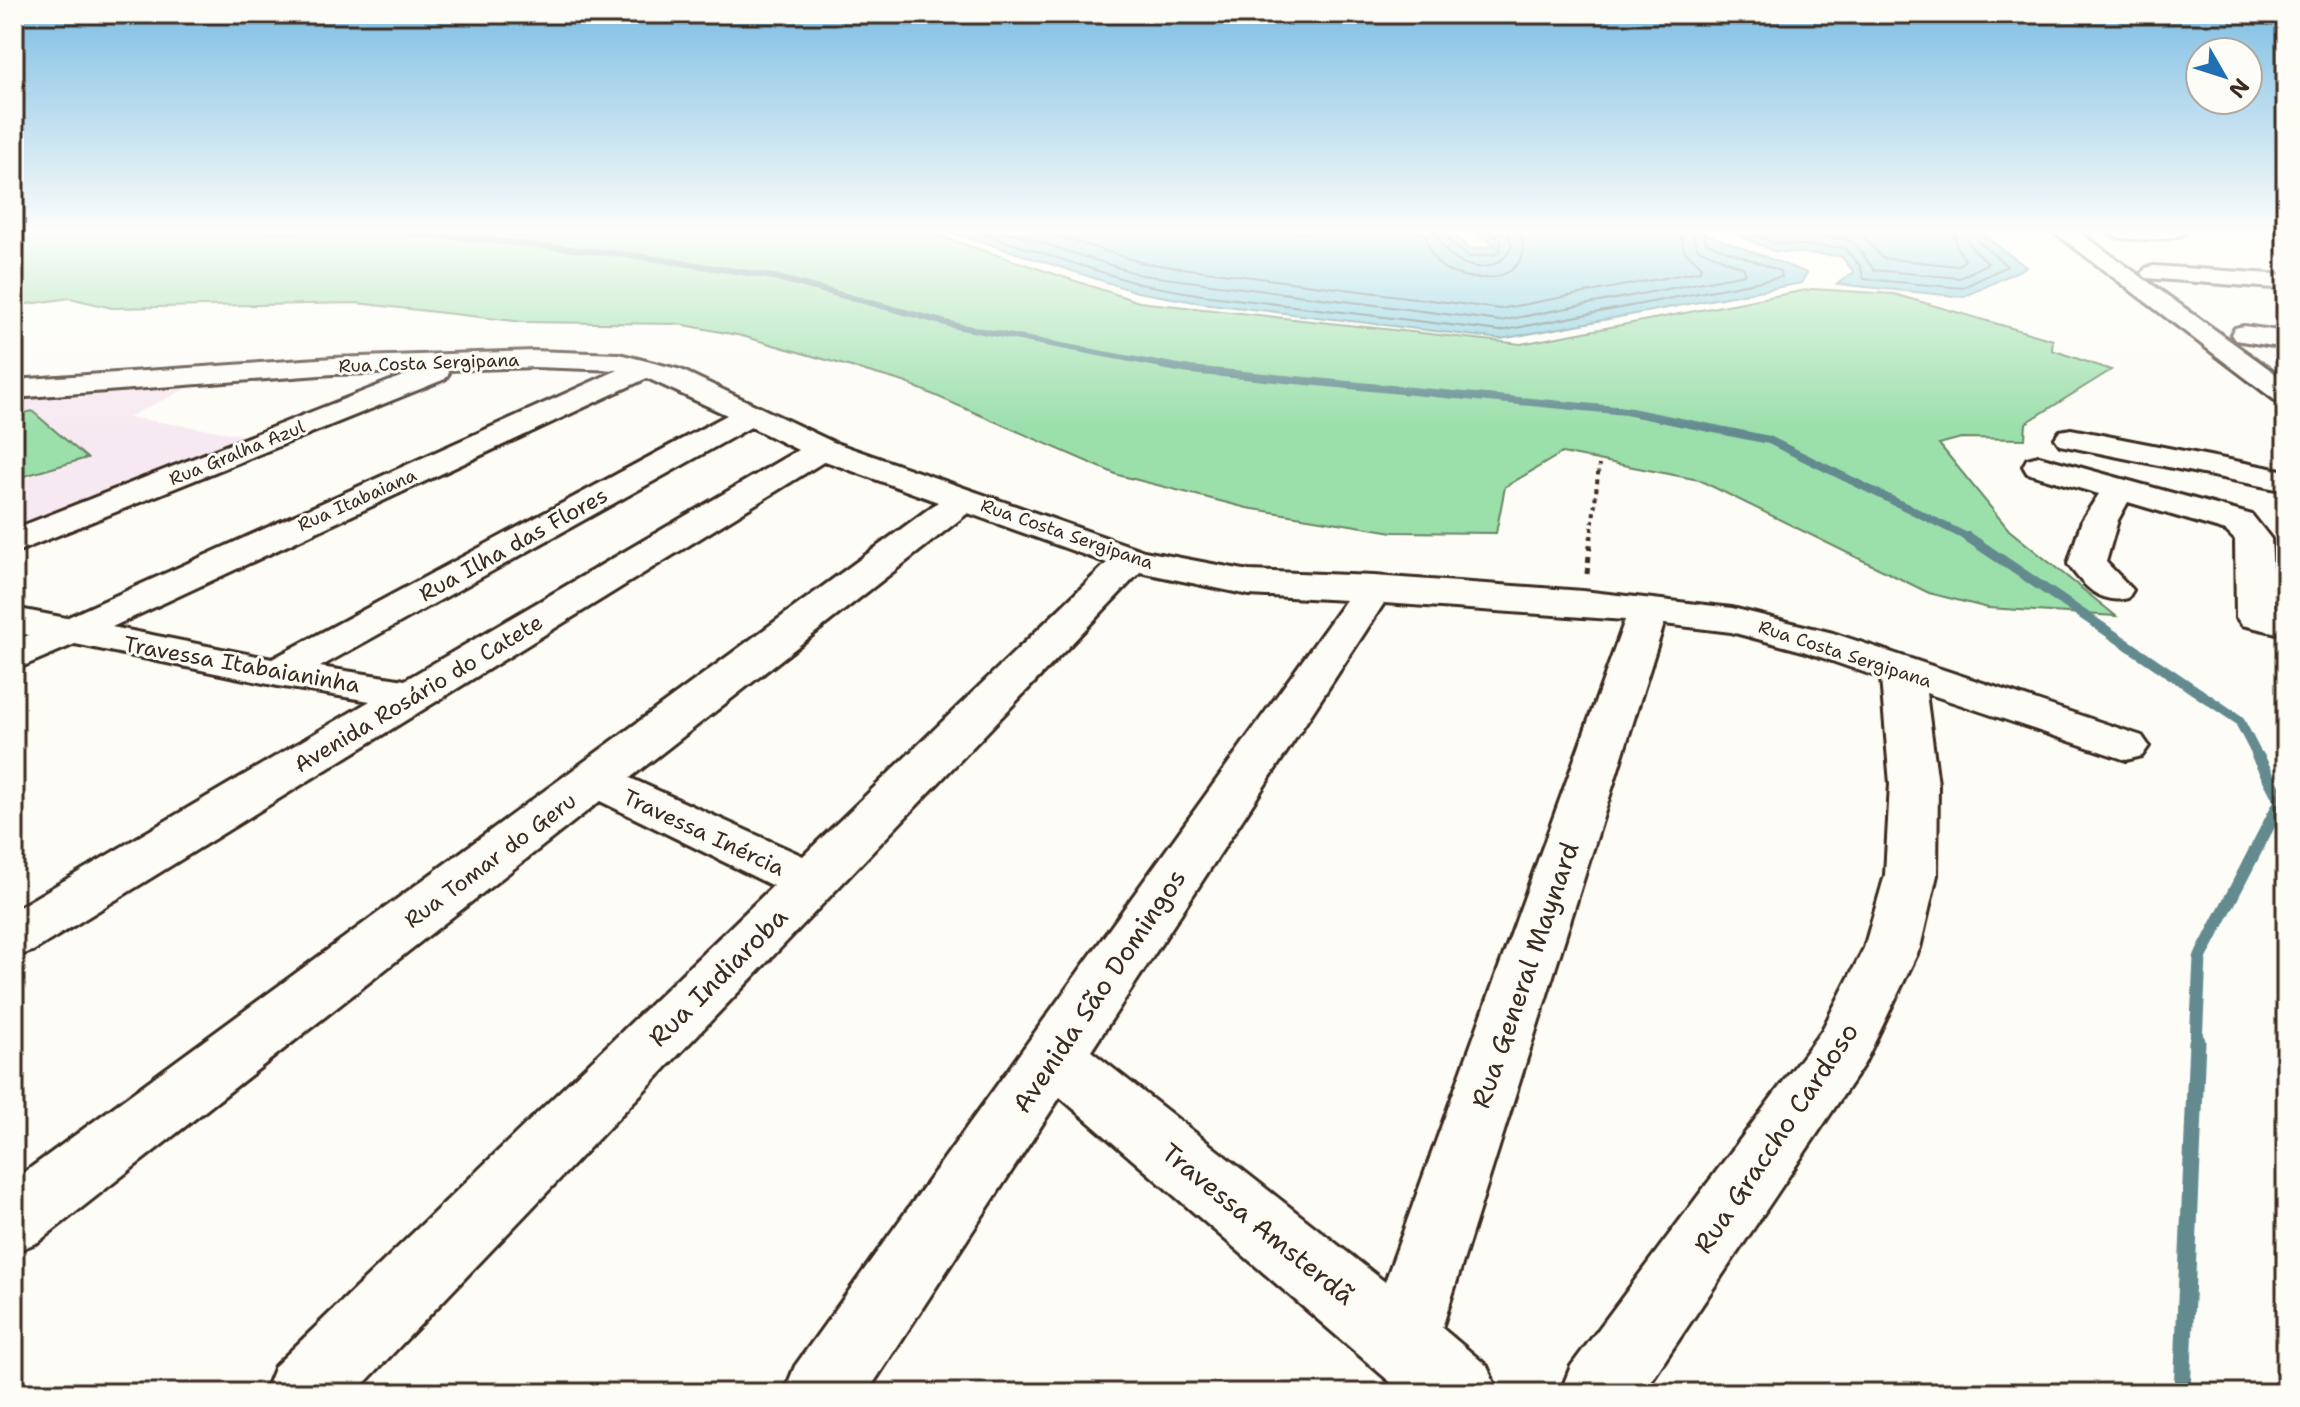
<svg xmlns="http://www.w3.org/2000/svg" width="2300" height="1407" font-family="'Shantell Sans',sans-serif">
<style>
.built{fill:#f7e9f1}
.green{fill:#9bdfab;stroke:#6b8464;stroke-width:2}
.water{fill:#7dcbdb;stroke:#638b8f;stroke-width:2}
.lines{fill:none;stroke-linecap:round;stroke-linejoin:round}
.shore{stroke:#556a6a;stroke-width:2}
.stream-far4{stroke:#638b8f;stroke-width:6}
.stream-far3{stroke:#638b8f;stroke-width:8}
.stream-far2{stroke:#638b8f;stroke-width:10}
.stream-far1{stroke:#638b8f;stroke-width:13}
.stream{stroke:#638b8f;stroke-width:17}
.street-casing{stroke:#3b2a1e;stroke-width:6}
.secondary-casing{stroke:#3b2a1e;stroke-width:6}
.path-far1{stroke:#3b2a1e;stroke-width:4;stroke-dasharray:4 4;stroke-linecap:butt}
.path{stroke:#3b2a1e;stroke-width:5;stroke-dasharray:6 6;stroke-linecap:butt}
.street{fill:#fdfcf7;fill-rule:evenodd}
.secondary{fill:#fdfcf7;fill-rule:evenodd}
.labels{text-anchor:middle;stroke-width:6;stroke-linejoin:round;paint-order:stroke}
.far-street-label{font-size:18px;fill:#3b2a1e;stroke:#fdfcf7}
.street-label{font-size:22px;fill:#3b2a1e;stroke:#fdfcf7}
.near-street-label{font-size:26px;fill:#3b2a1e;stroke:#fdfcf7}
</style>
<rect width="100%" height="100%" fill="#fdfcf7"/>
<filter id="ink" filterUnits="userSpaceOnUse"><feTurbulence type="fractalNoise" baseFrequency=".0125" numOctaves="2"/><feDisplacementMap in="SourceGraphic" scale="16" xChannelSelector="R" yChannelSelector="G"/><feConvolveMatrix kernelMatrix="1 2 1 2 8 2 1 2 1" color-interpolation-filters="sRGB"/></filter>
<g filter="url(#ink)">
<path class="built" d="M212,377L127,417L256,437L14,530V394Z"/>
<path class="green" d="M14,232H927L1139,302L1521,344L1812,289L1894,294L2053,340L2052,350L2111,370L2026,423L2025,439L1961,438L1939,444L2009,530L2116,616L1988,608L1929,593L1699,480L1562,453L1505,487L1496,533L1393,532L1247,508L1118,475L904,382L742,336L679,324L524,322L356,303L112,308L70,298L14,306Z
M32,411L87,458L14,479V416Z"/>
<path class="water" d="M951,232H1451L1469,249L1497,246L1474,232H1701L1807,273L1801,283L1501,339L1201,303L1137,292Z
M1733,232H1979L2026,267L1964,297L1837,284L1854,272L1841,256L1773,251Z"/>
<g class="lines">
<path class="shore" d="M976,232L1139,284L1202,295L1500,331L1782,277L1780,271L1707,243L1702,232
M1008,232L1141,275L1500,321L1745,274L1744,268L1698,249L1692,232
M1046,232L1143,263L1500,309L1700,271L1701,265L1684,251L1680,232
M1424,232C1428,245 1430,256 1441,266C1462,283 1517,286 1523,251C1523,246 1521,238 1521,232
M1436,232C1446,267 1494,283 1512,246L1507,232
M1446,232L1449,241L1469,257L1494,255L1500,251L1501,240L1490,232
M1751,232L1775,243L1844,248L1860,266L1864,279L1962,288L2007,266L1978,241L1976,232
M1775,232L1846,239L1855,244L1874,270L1960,278L1988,263L1969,245L1966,232
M1859,232L1882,258L1958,266L1965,260L1956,246L1954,232"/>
<path class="stream-far4" d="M406,232L631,255L774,277L961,327L1173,367"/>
<path class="stream-far3" d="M1162,365L1190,370L1626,411L1769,440L1971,539"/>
<path class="stream-far2" d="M1968,537L2239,720L2259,759"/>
<path class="stream-far1" d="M2196,1043L2200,958L2281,801L2258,757"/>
<path class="stream" d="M2182,1393L2197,1041"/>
<g class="street-casing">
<path id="street" d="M2107,232H2186C2176,242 2117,242 2107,232Z
M2154,266L2286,275V289L2146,278L2142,273L2146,268Z
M2244,326L2286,332V348L2235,340L2231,334L2235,328Z
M534,351L619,354L681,370L833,442L1144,551L1249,571L1374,576L1583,591L1732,608L1833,633L2142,736L2149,746L2142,756L2126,760L1926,693L1938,784L1937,875L1920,948L1864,1064L1643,1393H1560L1571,1366L1822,1030L1864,948L1885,875L1890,784L1881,678L1803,651L1731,632L1664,624L1442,1328L1487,1366L1498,1393H1403L1060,1097L867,1393H784L795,1366L1346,600L1249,595L1140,572L355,1393H264L275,1366L773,886L600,801L38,1242L14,1252V1180L938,502L825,461L33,951L14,957V910L370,701L278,686L75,644L14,670V641L29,635L14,632V608L66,618L618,370L534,367L447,370L449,373L445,379L14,553V529L413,372L333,374L14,398V380L333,358ZM647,378L727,415L272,659L112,627ZM751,427L798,450L405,680L320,667ZM968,513L1107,563L803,856L630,778ZM1384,603L1625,620L1385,1282L1091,1051Z
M2071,429L2286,471V491L2060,445L2055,438L2060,431Z
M2039,456L2252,515L2271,539L2275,609L2286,611V635L2242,625L2236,617L2235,540L2226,531L2128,502L2118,520L2106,562L2133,590L2128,598C2101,605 2083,586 2068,564L2082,520L2099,494L2027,473L2023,466L2027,459Z"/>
</g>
<g class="secondary-casing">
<path id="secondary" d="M2054,232H2079L2286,381V404L2276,401Z"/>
</g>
<path class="path-far1" d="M1591,539L1599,465"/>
<path class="path" d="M1587,574L1591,537"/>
<use href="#street" class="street"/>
<use href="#secondary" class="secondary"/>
</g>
</g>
<linearGradient id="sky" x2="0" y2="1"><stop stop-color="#7dbde3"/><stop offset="0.54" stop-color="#fefefb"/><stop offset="1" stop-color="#fefefb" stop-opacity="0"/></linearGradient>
<rect width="2300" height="429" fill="url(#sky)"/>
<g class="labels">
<g class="far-street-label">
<text transform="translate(429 363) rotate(-2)" y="6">Rua Costa Sergipana</text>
<text transform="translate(237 453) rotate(-22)" y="6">Rua Gralha Azul</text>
<text transform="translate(357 500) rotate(-24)" y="6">Rua Itabaiana</text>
<text transform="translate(1067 534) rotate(19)" y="6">Rua Costa Sergipana</text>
<text transform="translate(1845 654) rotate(18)" y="6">Rua Costa Sergipana</text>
</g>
<g class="street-label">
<text transform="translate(513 544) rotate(-29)" y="8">Rua Ilha das Flores</text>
<text transform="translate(242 664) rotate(10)" y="8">Travessa Itabaianinha</text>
<text transform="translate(418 693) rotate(-31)" y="8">Avenida Rosário do Catete</text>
<text transform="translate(704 832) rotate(25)" y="8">Travessa Inércia</text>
<text transform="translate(490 860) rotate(-37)" y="8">Rua Tomar do Geru</text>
</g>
<g class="near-street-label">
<text transform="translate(1525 975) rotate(-71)" y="9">Rua General Maynard</text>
<text transform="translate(718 977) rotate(-45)" y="9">Rua Indiaroba</text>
<text transform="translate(1099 991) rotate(-56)" y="9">Avenida São Domingos</text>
<text transform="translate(1776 1138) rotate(-56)" y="9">Rua Graccho Cardoso</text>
<text transform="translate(1258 1224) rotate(39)" y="9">Travessa Amsterdã</text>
</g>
</g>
<rect width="2300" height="1407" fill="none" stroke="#fdfcf7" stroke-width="48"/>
<rect x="24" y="24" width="2252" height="1359" fill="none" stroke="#3b2a1e" stroke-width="3" filter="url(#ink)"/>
<g transform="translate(2224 76) rotate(129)"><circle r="38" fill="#fdfcf7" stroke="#afa8a0" stroke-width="2"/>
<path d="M0-6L14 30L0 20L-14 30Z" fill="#1f6fb2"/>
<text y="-12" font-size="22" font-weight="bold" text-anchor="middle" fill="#3b2a1e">N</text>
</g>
</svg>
